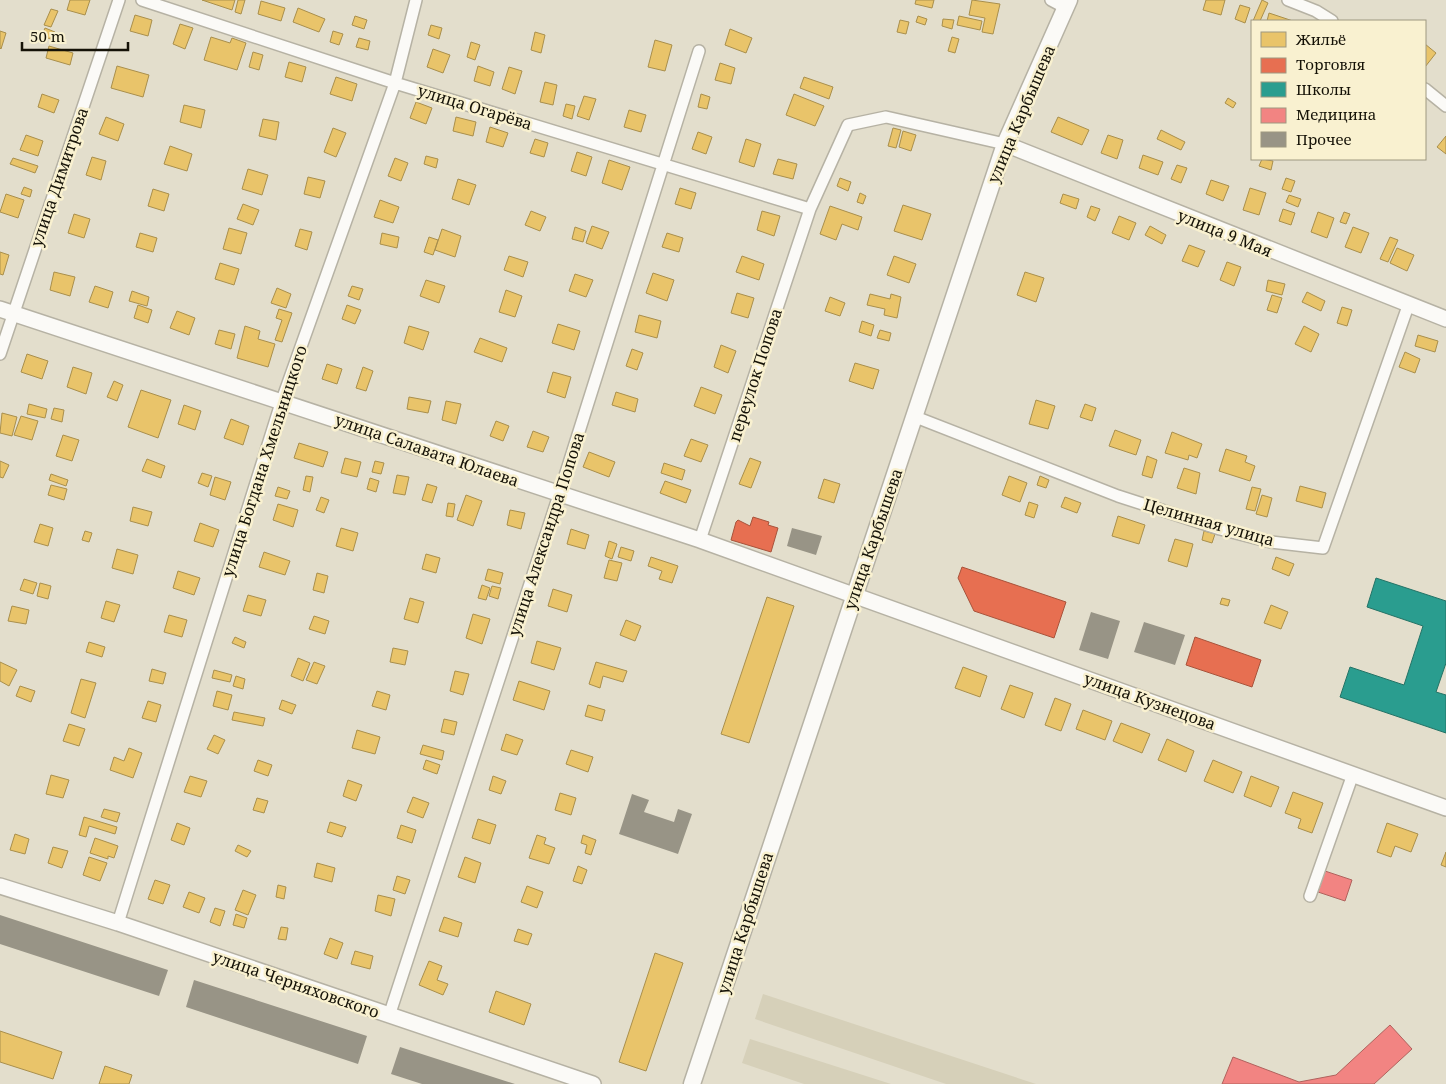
<svg xmlns="http://www.w3.org/2000/svg" width="1446" height="1084" font-family="'Noto Serif',serif">
<style>
.green{fill:#d6d0b9}
.homes{fill:#e9c46a;stroke:#a98f4c}
.shops{fill:#e76f51;stroke:#a8533b}
.schools{fill:#2a9d8f;stroke:#247366}
.health{fill:#f28482;stroke:#b0625d}
.building{fill:#989486}
.lines{fill:none;stroke-linecap:round;stroke-linejoin:round}
.minor-casing{stroke:#b6b2a4;stroke-width:14}
.tertiary-casing{stroke:#b6b2a4;stroke-width:18}
.secondary-casing{stroke:#b6b2a4;stroke-width:19}
.minor{stroke:#fbfaf7;stroke-width:11}
.tertiary{stroke:#fbfaf7;stroke-width:15}
.secondary{stroke:#fbfaf7;stroke-width:16}
.labels{text-anchor:middle;stroke-width:5;stroke-linejoin:round;paint-order:stroke}
.street-label{font-size:16px;fill:#151207;stroke:#f9f1d0}
</style>
<rect width="100%" height="100%" fill="#e3decc"/>
<path class="green" d="M763,994L1036,1084H946L755,1019Z
M750,1039L891,1084H804L742,1063Z"/>
<path class="homes" d="M70,0H90L85,15L67,10Z
M202,0H235L232,10Z
M238,0H245L241,14L235,12Z
M916,0H934L932,8L915,4Z
M972,0L1000,4L993,34L982,32L985,18L969,15Z
M1206,0H1225L1221,15L1203,10Z
M1262,0L1268,3L1260,21H1253Z
M261,1L285,8L281,21L258,14Z
M1240,5L1250,8L1245,23L1235,19Z
M298,8L325,19L319,32L293,22Z
M51,9L58,11L51,27L44,25Z
M1269,13L1293,21H1267Z
M135,15L152,20L148,36L130,31Z
M355,16L367,20L364,29L352,25Z
M918,16L927,19L925,25L916,22Z
M959,16L982,21L980,30L957,25Z
M943,19L954,20L952,29L942,26Z
M900,20L909,22L906,34L897,32Z
M180,24L193,28L185,49L173,44Z
M431,25L442,28L439,39L428,35Z
M45,28L55,32L52,40L42,35Z
M730,29L752,38L746,53L725,45Z
M0,31L6,33L1,49L0,48Z
M333,31L343,34L339,45L330,42Z
M535,32L545,35L541,53L531,50Z
M211,37L230,43L232,38L246,43L237,70L204,60Z
M952,37L959,39L955,53L948,51Z
M359,38L370,41L368,50L356,47Z
M655,40L672,45L665,71L648,67Z
M471,42L480,45L475,60L467,57Z
M1425,44L1436,53L1425,67Z
M49,46L73,53L70,65L46,58Z
M433,49L450,55L443,73L427,67Z
M253,52L263,55L259,70L249,67Z
M289,62L306,67L302,82L285,77Z
M720,63L735,68L731,84L715,80Z
M117,66L149,75L143,97L111,88Z
M478,66L494,72L490,86L474,81Z
M509,67L522,71L515,94L502,89Z
M336,77L357,84L352,101L330,94Z
M804,77L833,87L829,99L800,88Z
M545,82L557,85L553,105L540,102Z
M42,94L59,100L54,113L38,107Z
M701,94L710,97L707,109L698,107Z
M794,94L824,106L815,126L786,115Z
M584,96L596,99L589,120L577,116Z
M1228,98L1236,103L1233,108L1225,103Z
M416,102L432,108L426,124L410,118Z
M566,104L575,106L572,119L563,116Z
M184,105L205,110L201,128L180,122Z
M629,110L646,115L641,132L624,127Z
M106,117L124,124L118,141L99,134Z
M456,117L476,122L473,136L453,131Z
M1058,117L1089,130L1082,145L1051,132Z
M263,119L279,122L276,140L259,136Z
M490,127L508,133L503,147L486,142Z
M333,128L346,133L336,157L324,152Z
M893,128L901,130L896,148L888,146Z
M1161,130L1185,142L1181,150L1157,139Z
M903,131L916,135L911,151L899,147Z
M698,132L712,137L706,154L692,149Z
M26,135L43,141L38,156L20,150Z
M1108,135L1123,140L1117,159L1101,153Z
M1446,136V154L1437,147Z
M535,139L548,143L544,157L530,153Z
M746,139L761,144L754,167L739,162Z
M170,146L192,154L187,171L164,164Z
M577,152L592,157L586,176L571,171Z
M1143,155L1163,162L1158,175L1139,168Z
M426,156L438,159L436,168L424,164Z
M92,157L106,161L101,180L86,175Z
M13,158L38,166L35,173L10,164Z
M395,158L408,163L401,181L388,176Z
M778,159L797,164L793,179L773,174Z
M1262,159L1273,161L1271,170L1259,166Z
M609,160L630,167L622,190L602,183Z
M1177,165L1187,168L1181,183L1171,179Z
M248,169L268,175L262,195L242,189Z
M308,177L325,181L320,198L304,194Z
M840,178L851,182L848,191L837,186Z
M1286,178L1295,181L1291,192L1282,189Z
M458,179L476,185L469,205L452,199Z
M1211,180L1229,186L1223,201L1206,194Z
M24,187L32,190L30,197L21,194Z
M680,188L696,193L691,209L675,204Z
M1250,188L1266,193L1259,215L1243,210Z
M153,189L169,194L164,211L148,206Z
M860,193L866,196L863,204L857,202Z
M6,194L24,200L18,218L0,212Z
M1063,194L1079,199L1076,209L1060,203Z
M1289,195L1301,199L1298,207L1286,202Z
M380,200L399,207L393,223L374,217Z
M243,204L259,210L253,225L237,219Z
M903,205L931,214L922,240L894,231Z
M830,206L862,217L858,230L842,224L836,240L820,234Z
M1091,206L1100,209L1095,221L1087,217Z
M1283,209L1295,213L1291,225L1279,221Z
M531,211L546,217L540,231L525,225Z
M762,211L780,216L774,236L757,230Z
M1318,212L1334,218L1327,238L1311,232Z
M1344,212L1350,214L1346,224L1340,222Z
M74,214L90,219L84,238L68,233Z
M1119,216L1136,223L1129,240L1112,233Z
M592,226L609,232L602,249L586,243Z
M1150,226L1166,235L1162,244L1145,235Z
M575,227L586,231L583,242L572,239Z
M1353,227L1369,233L1361,253L1345,247Z
M229,228L247,233L241,254L223,249Z
M300,229L312,232L307,250L295,246Z
M442,229L461,236L455,257L435,250Z
M140,233L157,238L153,252L136,247Z
M382,233L399,237L397,248L380,244Z
M667,233L683,238L679,252L662,247Z
M429,237L438,240L433,255L424,252Z
M1390,237L1398,240L1388,262L1380,259Z
M1189,245L1205,251L1198,267L1182,261Z
M1397,248L1414,255L1407,271L1390,263Z
M0,252L9,255L3,275L0,274Z
M509,256L528,262L523,277L504,270Z
M742,256L764,264L759,280L736,272Z
M894,256L916,264L909,283L887,275Z
M1227,262L1241,267L1234,286L1220,280Z
M220,263L239,269L234,285L215,279Z
M54,272L75,277L70,296L50,290Z
M1025,272L1044,278L1036,302L1017,295Z
M653,273L674,280L667,301L646,293Z
M575,274L593,280L586,297L569,291Z
M426,280L445,286L439,303L420,296Z
M1268,280L1285,284L1282,295L1266,291Z
M95,286L113,292L108,308L89,302Z
M352,286L363,289L359,300L348,296Z
M277,288L291,294L286,308L271,303Z
M506,290L522,296L515,317L499,312Z
M132,291L149,297L147,306L129,301Z
M1307,292L1325,301L1321,311L1302,302Z
M737,293L754,298L748,318L731,313Z
M870,294L890,299L891,294L901,297L897,318L884,315L885,309L867,305Z
M1272,295L1282,298L1277,313L1267,310Z
M830,297L845,303L840,316L825,311Z
M138,305L152,310L148,323L134,318Z
M347,305L361,310L355,324L342,319Z
M1342,307L1352,310L1347,326L1337,323Z
M279,309L292,313L282,342L275,340L282,320L276,318Z
M177,311L195,318L189,335L170,328Z
M639,315L661,321L657,338L635,332Z
M862,321L874,325L871,336L859,332Z
M558,324L580,331L574,350L552,343Z
M245,326L260,331L258,339L275,344L268,367L237,358Z
M409,326L429,332L423,350L404,343Z
M1304,326L1319,334L1311,352L1295,344Z
M219,330L235,334L231,349L215,344Z
M880,330L891,333L889,341L877,338Z
M1418,335L1438,341L1435,352L1415,346Z
M480,338L507,348L502,362L474,352Z
M721,345L736,351L728,373L714,367Z
M632,349L643,353L637,370L626,366Z
M1405,352L1420,359L1415,373L1399,367Z
M27,354L48,361L42,379L21,372Z
M855,363L879,370L873,389L849,381Z
M327,364L342,369L337,384L322,379Z
M73,367L92,373L86,394L67,387Z
M363,367L373,371L366,391L356,388Z
M553,372L571,377L565,398L547,392Z
M114,381L123,385L117,401L107,397Z
M701,387L722,395L715,414L694,406Z
M141,390L171,400L158,438L128,427Z
M616,392L638,399L635,412L612,405Z
M409,397L431,401L428,413L407,409Z
M1036,400L1055,406L1048,429L1029,424Z
M446,401L461,404L456,424L442,420Z
M29,404L47,409L45,418L27,414Z
M1085,404L1096,408L1092,421L1080,417Z
M184,405L201,411L195,430L178,424Z
M54,408L64,410L62,422L51,419Z
M2,413L17,417L12,436L0,433Z
M21,416L38,421L32,440L14,435Z
M231,419L249,426L243,445L224,438Z
M496,421L509,426L503,441L490,436Z
M1115,430L1141,440L1136,455L1109,446Z
M533,431L549,437L543,452L527,447Z
M1172,432L1202,444L1197,458L1189,455L1188,460L1165,453Z
M63,435L79,440L72,461L56,456Z
M691,439L708,445L701,462L684,456Z
M299,443L328,452L323,467L294,458Z
M1226,449L1247,456L1245,462L1255,466L1250,481L1219,471Z
M589,452L615,462L609,477L583,467Z
M1147,456L1157,460L1152,478L1142,475Z
M345,458L361,462L357,477L341,473Z
M750,458L761,462L751,488L739,484Z
M147,459L165,466L161,478L142,471Z
M0,461L9,465L3,478L0,477Z
M375,461L384,463L381,474L372,472Z
M664,463L685,470L682,480L661,473Z
M1184,468L1200,473L1196,494L1177,488Z
M202,473L212,476L208,487L198,483Z
M51,474L68,480L66,486L49,480Z
M397,475L409,477L405,495L393,493Z
M306,476L313,477L310,492L303,490Z
M1009,476L1027,483L1020,502L1002,495Z
M1040,476L1049,480L1046,488L1037,485Z
M215,477L231,482L225,500L210,495Z
M370,478L379,481L376,492L367,489Z
M824,479L840,484L834,503L818,498Z
M665,481L691,490L686,503L660,493Z
M427,484L437,487L432,503L422,500Z
M51,485L67,489L64,500L48,495Z
M1300,486L1326,493L1322,508L1296,501Z
M278,487L290,491L287,499L275,496Z
M1252,487L1261,489L1255,511L1246,509Z
M466,495L482,501L473,526L457,520Z
M1262,495L1272,498L1267,517L1256,514Z
M321,497L329,500L324,513L316,510Z
M1065,497L1081,503L1077,513L1061,507Z
M1029,502L1038,505L1034,518L1025,515Z
M448,503L455,504L453,517L446,516Z
M278,504L298,510L293,527L273,520Z
M133,507L152,512L148,526L130,521Z
M510,510L525,513L521,529L507,525Z
M1118,516L1145,525L1139,544L1112,536Z
M200,523L219,530L213,547L194,541Z
M40,524L53,528L48,546L34,542Z
M341,528L358,533L353,551L336,546Z
M571,529L589,535L585,549L567,544Z
M85,531L92,533L89,542L82,540Z
M1204,531L1215,534L1212,543L1202,540Z
M1175,539L1193,544L1187,567L1168,561Z
M609,541L617,544L612,559L605,556Z
M621,547L634,551L631,561L618,557Z
M117,549L138,555L133,574L112,568Z
M264,552L290,561L285,575L259,567Z
M426,554L440,558L436,573L422,569Z
M651,557L678,566L672,583L659,579L662,571L648,566Z
M1276,557L1294,564L1289,576L1272,569Z
M609,560L622,563L617,581L604,578Z
M488,569L503,573L500,584L485,580Z
M178,571L200,578L194,595L173,588Z
M317,573L328,576L324,593L313,590Z
M24,579L37,583L33,594L20,590Z
M40,583L51,586L48,599L37,596Z
M482,585L490,588L486,600L478,598Z
M492,586L501,588L498,599L489,596Z
M553,589L572,595L567,612L548,606Z
M248,595L266,600L261,616L243,611Z
M767,597L794,606L749,743L721,734Z
M410,598L424,602L418,623L404,619Z
M1222,598L1230,600L1228,606L1220,604Z
M106,601L120,605L114,622L101,618Z
M1271,605L1288,612L1281,629L1264,623Z
M12,606L29,610L26,624L8,621Z
M473,614L490,619L482,644L466,638Z
M169,615L187,620L182,637L164,632Z
M314,616L329,621L325,634L309,629Z
M626,620L641,626L635,641L620,635Z
M235,637L246,642L244,648L232,643Z
M537,641L561,648L554,670L531,663Z
M89,642L105,647L102,657L86,652Z
M393,648L408,651L405,665L390,662Z
M298,658L310,663L303,681L291,676Z
M0,662L17,670L9,686L0,681Z
M314,662L325,666L317,684L306,680Z
M596,662L627,671L623,682L603,676L600,688L589,684Z
M963,667L987,676L980,697L955,688Z
M152,669L166,673L163,684L149,681Z
M214,670L232,675L230,682L212,678Z
M455,671L469,674L463,695L450,691Z
M236,676L245,679L243,689L233,686Z
M81,679L96,683L85,718L71,713Z
M519,681L550,691L544,710L513,700Z
M1010,685L1033,693L1024,718L1001,709Z
M20,686L35,691L31,702L16,696Z
M217,691L232,695L228,710L213,706Z
M377,691L390,695L386,710L372,706Z
M1055,698L1071,704L1061,731L1045,725Z
M282,700L296,705L292,714L279,709Z
M148,701L161,705L156,722L142,718Z
M588,705L605,710L602,721L585,716Z
M1083,710L1112,721L1105,740L1076,729Z
M234,712L265,718L263,726L232,720Z
M444,719L457,722L454,735L441,732Z
M1121,723L1150,734L1142,753L1113,741Z
M69,724L85,729L79,746L63,741Z
M357,730L380,737L375,754L352,748Z
M506,734L523,740L517,755L501,750Z
M214,735L225,740L218,754L207,749Z
M1167,739L1194,751L1186,772L1158,760Z
M423,745L444,751L442,760L420,754Z
M129,748L142,753L133,778L110,770L114,757L124,761Z
M571,750L593,757L588,772L566,764Z
M258,760L272,765L268,776L254,771Z
M426,760L440,765L437,774L423,769Z
M1213,760L1242,772L1233,793L1204,781Z
M51,775L69,780L63,798L46,794Z
M190,776L207,781L201,797L184,792Z
M493,776L506,781L501,794L489,790Z
M1251,776L1279,787L1271,807L1244,796Z
M348,780L362,785L356,801L343,796Z
M1293,792L1323,803L1312,833L1298,828L1301,819L1285,813Z
M560,793L576,798L571,815L555,810Z
M413,797L429,803L423,818L407,812Z
M257,798L268,801L264,813L253,810Z
M104,809L120,813L117,822L101,817Z
M84,817L117,827L115,834L89,826L86,837L79,835Z
M478,819L496,825L490,844L472,838Z
M330,822L346,827L342,837L327,832Z
M177,823L190,828L184,845L171,840Z
M1387,823L1418,834L1411,852L1395,846L1391,857L1377,852Z
M401,825L416,830L412,843L397,838Z
M15,834L29,839L25,854L10,850Z
M537,835L546,838L544,844L555,848L549,864L529,858Z
M583,835L596,840L591,855L585,853L587,845L581,843Z
M95,838L118,846L114,858L108,856V859L90,853Z
M238,845L251,851L247,857L235,851Z
M53,847L68,851L62,868L48,863Z
M1446,852V867L1441,865Z
M89,857L107,863L100,881L83,875Z
M465,857L481,863L475,883L458,877Z
M317,863L335,868L332,882L314,877Z
M578,866L587,870L582,884L573,881Z
M397,876L410,880L405,894L393,890Z
M155,880L170,885L163,904L148,899Z
M278,885L286,887L284,899L276,897Z
M527,886L543,892L537,908L521,902Z
M243,890L256,895L248,915L235,910Z
M189,892L205,898L199,913L183,907Z
M378,895L395,899L391,916L375,911Z
M215,908L225,911L220,926L210,922Z
M236,914L247,918L244,928L233,925Z
M444,917L462,923L458,937L439,931Z
M281,927L288,928L286,940L278,939Z
M518,929L532,934L528,945L514,941Z
M330,938L343,943L337,959L324,954Z
M355,951L373,956L370,969L351,964Z
M655,953L683,963L646,1071L619,1062Z
M429,961L442,966L437,980L448,984L443,995L419,985Z
M496,991L531,1004L524,1025L489,1012Z
M0,1031L62,1052L53,1079L0,1062Z
M105,1066L132,1075L129,1084H99Z"/>
<path class="shops" d="M753,517L769,522L768,525L778,528L771,552L731,540L736,522L738,520L750,526Z
M962,567L1066,602L1054,638L974,611L958,578Z
M1195,637L1261,660L1252,687L1186,665Z"/>
<path class="schools" d="M1376,578L1446,601V663L1436,692L1446,695V733L1340,697L1350,667L1404,685L1423,626L1367,607Z"/>
<path class="health" d="M1325,871L1352,880L1345,901L1318,892Z
M1390,1025L1412,1049L1374,1084H1222L1233,1057L1299,1082L1336,1075Z"/>
<path class="building" d="M792,528L822,536L816,555L787,546Z
M1091,612L1120,621L1108,659L1079,650Z
M1144,622L1185,635L1175,665L1134,652Z
M632,794L649,800L644,812L674,822L678,809L692,814L678,854L619,834Z
M0,915L168,970L159,996L0,944Z
M194,980L367,1036L358,1064L186,1007Z
M400,1047L515,1084H422L391,1074Z"/>
<g class="lines">
<g class="minor-casing">
<path id="minor" d="M142,0L395,83L810,209
M1051,0L1066,8
M1288,0L1316,11L1332,21
M1425,89L1446,106
M0,354L119,0
M913,416L1118,496L1220,529L1271,542L1323,548L1408,306
M700,540L810,209L848,125L886,117L1005,144
M1310,896L1353,774
M118,923L282,400L395,83L416,0
M389,1016L559,495L699,51"/>
</g>
<g class="tertiary-casing">
<path id="tertiary" d="M1005,144L1446,319
M0,309L700,540L1446,808
M0,886L118,923L593,1084"/>
</g>
<g class="secondary-casing">
<path id="secondary" d="M692,1084L1005,144L1069,0"/>
</g>
<use href="#minor" class="minor"/>
<use href="#tertiary" class="tertiary"/>
<use href="#secondary" class="secondary"/>
</g>
<g class="labels">
<g class="street-label">
<text transform="translate(475 107) rotate(17)" y="6">улица Огарёва</text>
<text transform="translate(1021 114) rotate(-67)" y="6">улица Карбышева</text>
<text transform="translate(59 177) rotate(-71)" y="6">улица Димитрова</text>
<text transform="translate(1225 233) rotate(22)" y="6">улица 9 Мая</text>
<text transform="translate(755 375) rotate(-72)" y="6">переулок Попова</text>
<text transform="translate(427 450) rotate(19)" y="6">улица Салавата Юлаева</text>
<text transform="translate(264 461) rotate(-72)" y="6">улица Богдана Хмельницкого</text>
<text transform="translate(1209 522) rotate(16)" y="6">Целинная улица</text>
<text transform="translate(546 534) rotate(-72)" y="6">улица Александра Попова</text>
<text transform="translate(873 539) rotate(-71)" y="6">улица Карбышева</text>
<text transform="translate(1150 701) rotate(20)" y="6">улица Кузнецова</text>
<text transform="translate(745 923) rotate(-72)" y="6">улица Карбышева</text>
<text transform="translate(296 984) rotate(19)" y="6">улица Черняховского</text>
</g>
</g>
<rect x="1251" y="20" width="175" height="140" fill="#f9f1d0" stroke="#9e9880"/>
<rect x="1261" y="32" width="25" height="15" fill="#e9c46a" stroke="#9e9880"/>
<text x="1296" y="45" font-size="15" fill="#151207">Жильё</text>
<rect x="1261" y="58" width="25" height="15" fill="#e76f51" stroke="#9e9880"/>
<text x="1296" y="70" font-size="15" fill="#151207">Торговля</text>
<rect x="1261" y="82" width="25" height="15" fill="#2a9d8f" stroke="#9e9880"/>
<text x="1296" y="95" font-size="15" fill="#151207">Школы</text>
<rect x="1261" y="108" width="25" height="15" fill="#f28482" stroke="#9e9880"/>
<text x="1296" y="120" font-size="15" fill="#151207">Медицина</text>
<rect x="1261" y="132" width="25" height="15" fill="#989486" stroke="#9e9880"/>
<text x="1296" y="145" font-size="15" fill="#151207">Прочее</text>
<path d="M22 42v8h106v-8" fill="none" stroke="#151207" stroke-width="2.5"/>
<text x="30" y="42" font-size="15" fill="#151207" stroke="#f9f1d0" stroke-width="4" paint-order="stroke">50 m</text>
</svg>
